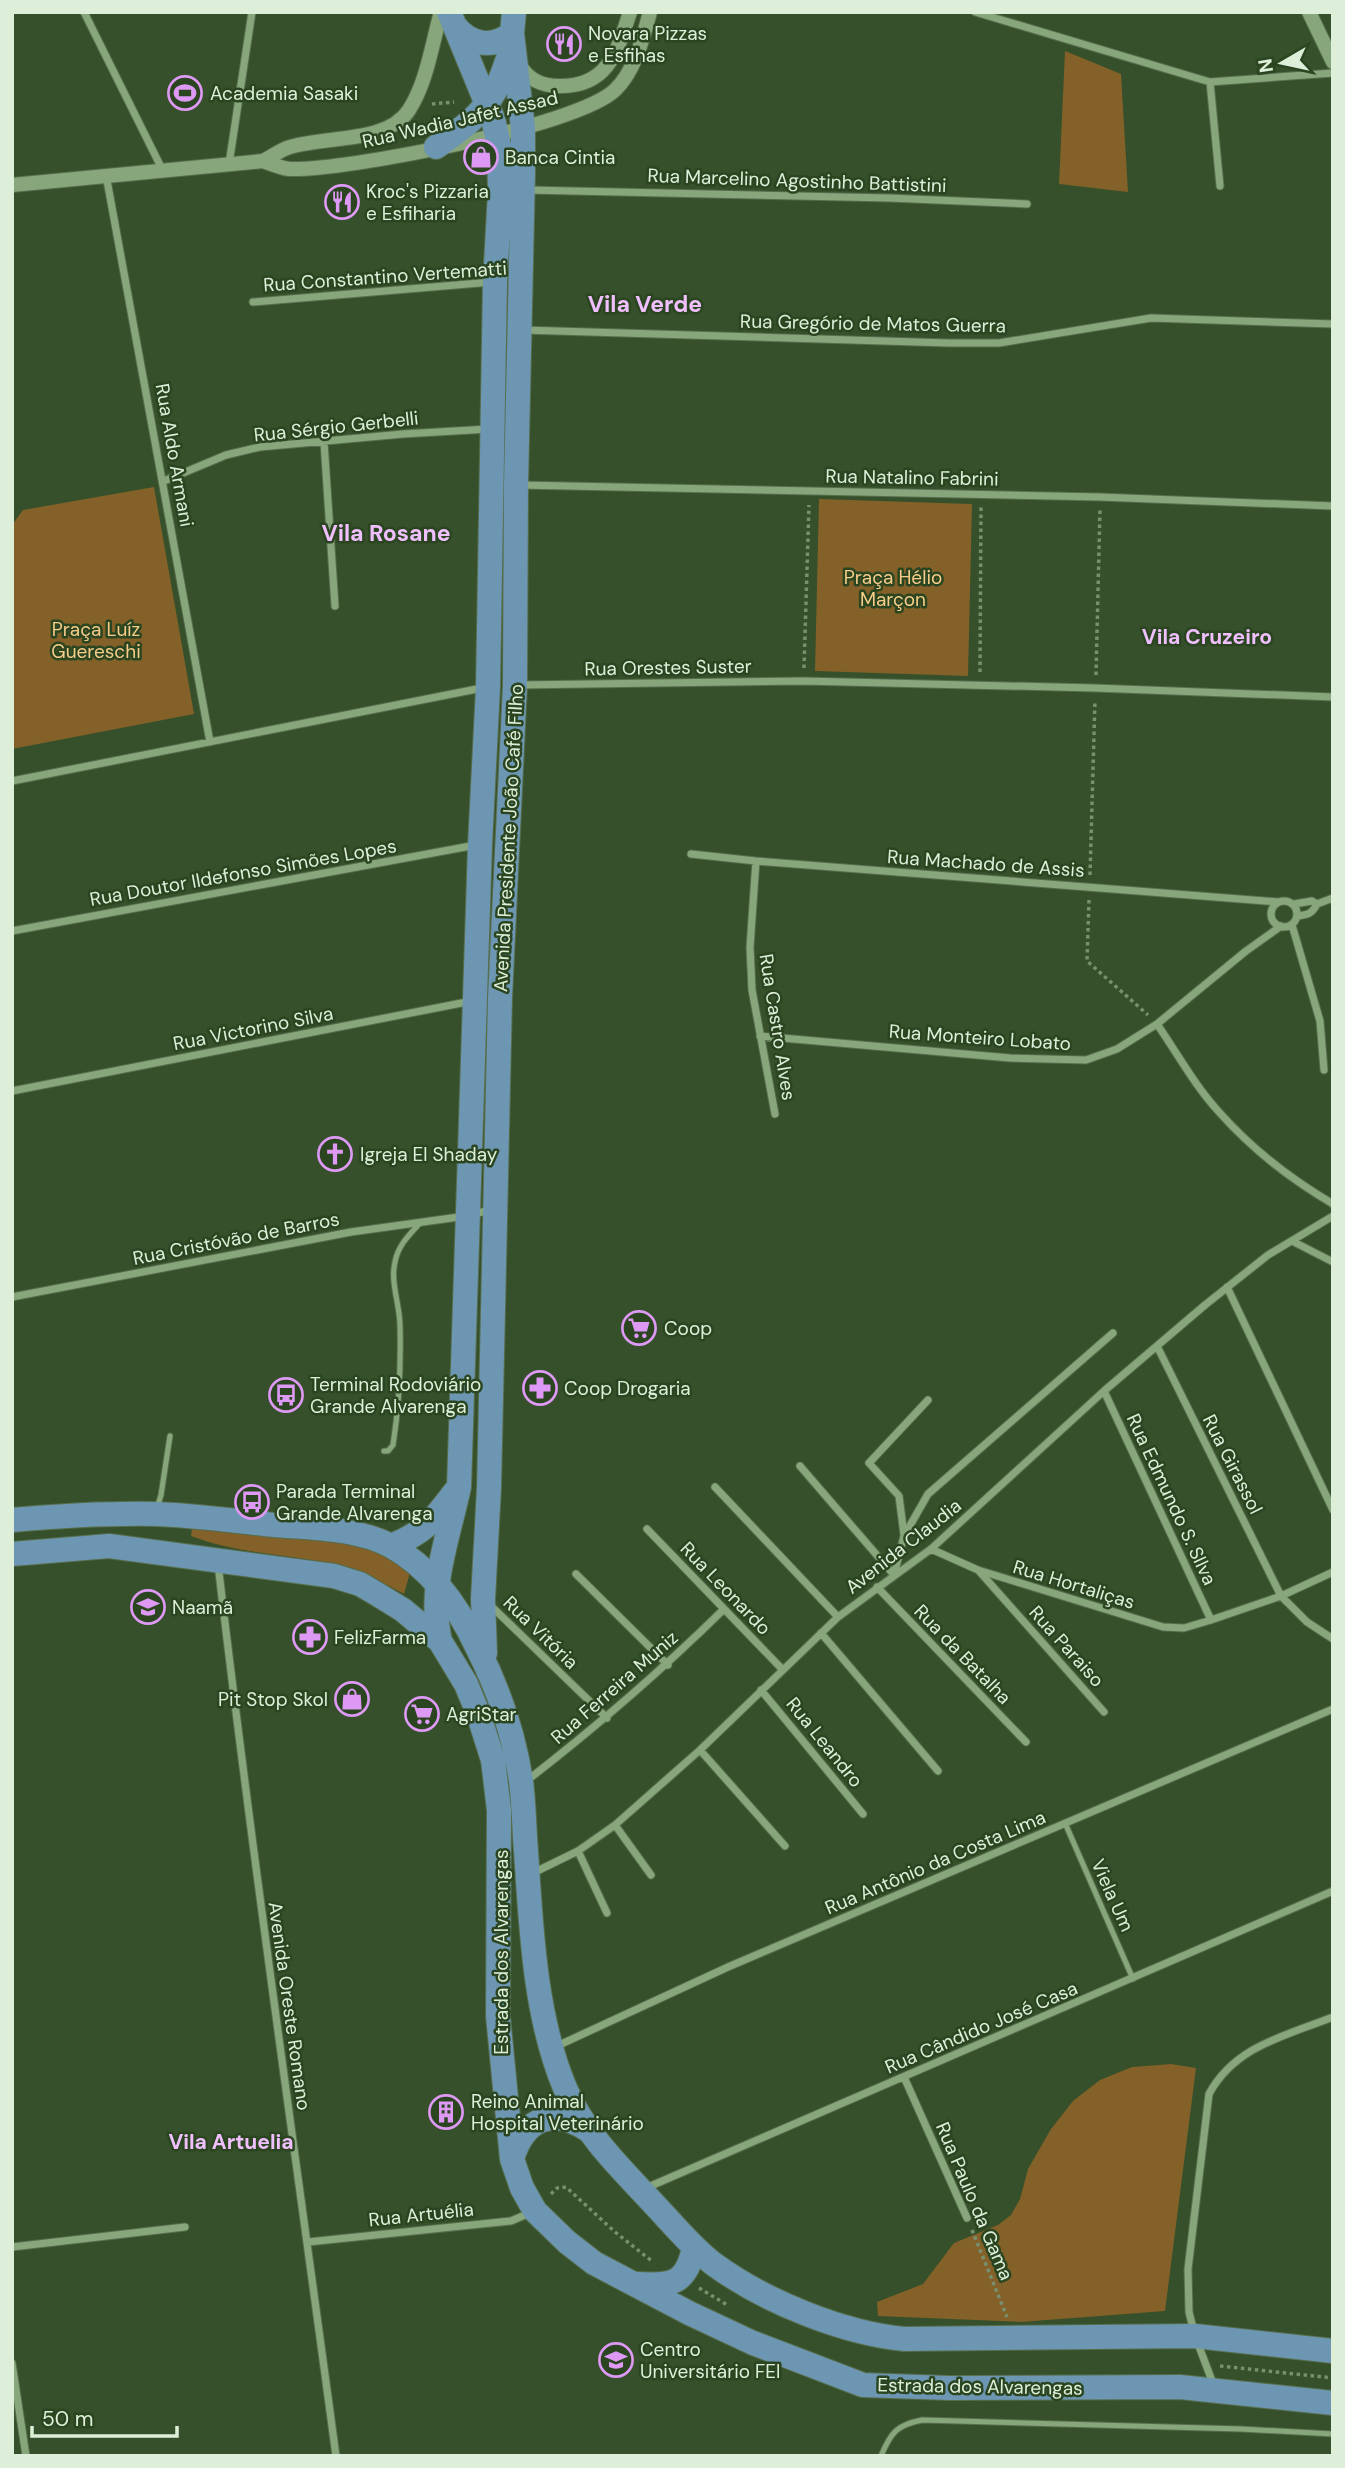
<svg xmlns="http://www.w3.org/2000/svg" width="1345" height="2468" font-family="'DM Sans',sans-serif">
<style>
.green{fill:#836128}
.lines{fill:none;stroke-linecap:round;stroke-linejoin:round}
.lane-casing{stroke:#566d4c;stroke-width:7}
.street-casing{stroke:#566d4c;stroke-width:9}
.secondary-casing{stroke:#566d4c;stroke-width:16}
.primary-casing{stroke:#566d4c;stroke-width:26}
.path{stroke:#788f70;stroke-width:3.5;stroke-dasharray:3.5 3.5;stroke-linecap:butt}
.lane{stroke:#87a67c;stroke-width:5}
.street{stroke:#87a67c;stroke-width:7}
.secondary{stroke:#87a67c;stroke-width:14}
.primary{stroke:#6c96b1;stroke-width:24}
.labels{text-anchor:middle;stroke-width:5;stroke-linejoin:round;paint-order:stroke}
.poi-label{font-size:19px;fill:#deefd9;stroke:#2a4520;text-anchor:start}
.street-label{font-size:19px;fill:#deefd9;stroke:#2a4520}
.park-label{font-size:19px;fill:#f7cc89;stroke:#2a4520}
.neighbourhood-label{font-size:21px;font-weight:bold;fill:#efbffe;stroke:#2a4520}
.quarter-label{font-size:23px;font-weight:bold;fill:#efbffe;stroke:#2a4520}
</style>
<rect width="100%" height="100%" fill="#35502a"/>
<path class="green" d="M1065,51L1121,74L1128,192L1059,184Z
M154,487L194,714L12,749V525L23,510Z
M819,499L972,504L968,676L815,671Z
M201,1528L366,1544L411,1569L404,1594C380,1581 357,1569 329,1563C283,1554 235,1553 191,1536L192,1529Z
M1171,2064L1196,2068L1165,2311L1021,2322L878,2316L877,2302L923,2284L954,2243L998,2225L1011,2215L1020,2199L1028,2169L1051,2129L1073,2101L1100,2080L1132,2067Z"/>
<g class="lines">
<g class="lane-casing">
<path id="lane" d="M384,1451H388L393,1445C399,1407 401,1365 400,1326C400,1305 390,1282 395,1262C398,1245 410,1234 421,1222
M157,1508L161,1495L170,1436
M1065,1823L1133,1979
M881,2456C891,2432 897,2425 922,2420L1241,2429L1333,2434"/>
</g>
<g class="street-casing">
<path id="street" d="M84,12L162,169
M975,12L1210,82L1333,73
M1210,82L1220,186
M229,164L252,12
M106,175L210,742
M528,190L889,198L1027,204
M253,302L492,282
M523,330L949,343H999L1151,318L1333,324
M324,442L335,606
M164,481L226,455L260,447L403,434L489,429
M519,485L1100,497L1333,506
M518,685L804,681L1095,688L1333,697
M12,781L482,688
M691,854L756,861L1278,902
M756,861L750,947L752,990L775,1114
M1271 914a13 13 0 1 1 26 0a13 13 0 1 1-26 0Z
M1294,904L1312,901L1317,904
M1297,916C1307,915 1312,914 1317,904L1333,898
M1292,925L1320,1021L1324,1070
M12,931L476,845
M1157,1024C1177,1053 1195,1086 1219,1112C1251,1148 1292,1180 1333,1204
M760,1036L1010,1058L1086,1060L1117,1049L1157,1024L1246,951L1281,926
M12,1091L472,1001
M1292,1241L1333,1262
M1227,1287L1333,1510
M12,1297L351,1232L466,1216L490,1210
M1157,1346L1281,1596L1307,1622L1333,1639
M1104,1391L1211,1620
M800,1466L894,1575L904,1536L928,1494L1113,1333
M715,1487L838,1617
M647,1529L782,1669
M904,1535L899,1496L869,1463L928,1400
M931,1549L978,1570L1163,1627L1184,1628L1211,1620L1281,1596L1333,1572
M218,1564C253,1862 296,2158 336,2456
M979,1571L1104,1712
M576,1574L668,1665
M877,1587L1026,1742
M489,1604L607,1718
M821,1633L938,1771
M761,1690L863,1814
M700,1750L785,1846
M525,1782C595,1728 661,1671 724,1609
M615,1825L651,1875
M578,1851L607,1913
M531,1874L578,1851L615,1825L700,1750L838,1617L931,1549L1104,1391L1205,1305L1268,1255L1333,1216
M557,2046L728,1967L1333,1709
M904,2077L967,2218
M646,2188L1333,1891
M308,2242L511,2221L532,2212
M12,2247L185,2227
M12,2363L26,2456
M1214,2386L1195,2336L1189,2312L1188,2269L1209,2094C1235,2046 1285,2036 1333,2017"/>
</g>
<g class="secondary-casing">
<path id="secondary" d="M1309,12L1333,62
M519,64C528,79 540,86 559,86C608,87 617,52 630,12
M263,161C271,164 281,168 289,169C345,171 578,126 615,90C635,71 643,38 650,12
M12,185L263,161C271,157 279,151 287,148C322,135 386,145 409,110C427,82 432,44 441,12"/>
</g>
<g class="primary-casing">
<path id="primary" d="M455,26C470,45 493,49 512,33
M436,147C459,131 481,116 495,91C502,78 506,63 511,50
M12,1520C59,1516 106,1513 154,1514C194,1515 234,1521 274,1525C312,1528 357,1528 391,1546C432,1569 458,1606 477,1647C498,1688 514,1735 521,1781C524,1804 524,1828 526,1851C531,1928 535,2017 565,2088C586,2138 629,2176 665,2216C681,2233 696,2251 715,2265C766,2302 843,2333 904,2339L1195,2336L1333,2351
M391,1546C425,1532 432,1522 454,1493
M12,1554L109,1546L334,1576L360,1584L377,1594L403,1610L440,1641L466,1684L478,1713L493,1760L499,1810L498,2016L512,2159L522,2188L535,2211L567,2242L594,2263L689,2313L753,2343L863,2385L949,2388L1180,2387L1333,2403
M440,1641C428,1588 448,1539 459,1487L480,845L488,687L495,282L500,192L499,145L493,119L449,12
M485,1653L483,1599L489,1488L500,998L515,685L516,485L523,174V128L512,33L514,12
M512,2159C524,2119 552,2106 588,2130
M638,2284C672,2286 686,2284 694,2248"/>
</g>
<path class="path" d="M432,104L454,102
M804,668L809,505
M980,672L981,505
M1096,675L1100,508
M1090,875L1095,700
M1089,900L1087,961L1148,1015
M551,2194L557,2188L566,2187L615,2232L653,2262
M972,2230L1007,2317
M699,2288L729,2306
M1220,2366L1333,2378"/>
<use href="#lane" class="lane"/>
<use href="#street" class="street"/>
<use href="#secondary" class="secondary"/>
<use href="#primary" class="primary"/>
</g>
<defs>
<g id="restaurant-ring" transform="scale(1.75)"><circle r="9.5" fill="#2a4520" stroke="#dd99f3" stroke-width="1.5"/><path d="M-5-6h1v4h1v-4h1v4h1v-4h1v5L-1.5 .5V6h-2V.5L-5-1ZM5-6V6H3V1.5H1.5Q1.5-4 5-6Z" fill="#dd99f3"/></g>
<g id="stadium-ring" transform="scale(1.75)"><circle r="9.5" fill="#2a4520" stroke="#dd99f3" stroke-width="1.5"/><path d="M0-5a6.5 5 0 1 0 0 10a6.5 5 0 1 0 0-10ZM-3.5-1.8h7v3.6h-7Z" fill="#dd99f3"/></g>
<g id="shop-ring" transform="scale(1.75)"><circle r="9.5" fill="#2a4520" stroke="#dd99f3" stroke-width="1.5"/><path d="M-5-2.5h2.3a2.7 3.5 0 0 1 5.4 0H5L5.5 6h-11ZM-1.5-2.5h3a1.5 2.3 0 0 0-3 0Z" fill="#dd99f3"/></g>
<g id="church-ring" transform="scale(1.75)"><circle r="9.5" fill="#2a4520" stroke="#dd99f3" stroke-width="1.5"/><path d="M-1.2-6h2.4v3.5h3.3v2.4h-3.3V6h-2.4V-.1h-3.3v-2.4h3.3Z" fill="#dd99f3"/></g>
<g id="supermarket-ring" transform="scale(1.75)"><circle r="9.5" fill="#2a4520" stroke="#dd99f3" stroke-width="1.5"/><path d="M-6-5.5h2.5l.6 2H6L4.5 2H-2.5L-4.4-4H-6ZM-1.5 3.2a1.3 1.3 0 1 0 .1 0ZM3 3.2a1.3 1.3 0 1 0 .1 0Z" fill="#dd99f3"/></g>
<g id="pharmacy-ring" transform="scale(1.75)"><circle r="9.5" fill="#2a4520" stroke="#dd99f3" stroke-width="1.5"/><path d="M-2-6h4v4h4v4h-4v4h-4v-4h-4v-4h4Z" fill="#dd99f3"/></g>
<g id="bus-ring" transform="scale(1.75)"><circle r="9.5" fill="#2a4520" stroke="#dd99f3" stroke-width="1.5"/><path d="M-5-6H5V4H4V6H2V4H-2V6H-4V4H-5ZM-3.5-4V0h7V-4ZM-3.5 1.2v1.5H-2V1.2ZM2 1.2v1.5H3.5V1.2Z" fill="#dd99f3"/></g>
<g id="school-ring" transform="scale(1.75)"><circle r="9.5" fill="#2a4520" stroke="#dd99f3" stroke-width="1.5"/><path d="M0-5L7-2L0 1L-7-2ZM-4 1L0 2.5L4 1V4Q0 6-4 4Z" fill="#dd99f3"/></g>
<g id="building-ring" transform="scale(1.75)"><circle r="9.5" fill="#2a4520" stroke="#dd99f3" stroke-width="1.5"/><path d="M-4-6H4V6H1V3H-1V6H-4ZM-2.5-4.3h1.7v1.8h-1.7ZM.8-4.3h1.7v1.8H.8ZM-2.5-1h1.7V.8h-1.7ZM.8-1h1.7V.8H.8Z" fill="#dd99f3"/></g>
<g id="university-ring" transform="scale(1.75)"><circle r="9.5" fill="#2a4520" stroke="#dd99f3" stroke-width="1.5"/><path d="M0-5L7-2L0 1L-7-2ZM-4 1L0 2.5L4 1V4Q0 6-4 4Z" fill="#dd99f3"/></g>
</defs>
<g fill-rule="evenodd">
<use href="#restaurant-ring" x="564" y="44"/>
<use href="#stadium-ring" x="185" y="93"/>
<use href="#shop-ring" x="481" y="157"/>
<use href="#restaurant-ring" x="342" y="202"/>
<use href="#church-ring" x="335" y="1154"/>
<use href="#supermarket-ring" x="639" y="1328"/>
<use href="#pharmacy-ring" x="540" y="1388"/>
<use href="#bus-ring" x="286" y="1395"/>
<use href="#bus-ring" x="252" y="1502"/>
<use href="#school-ring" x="148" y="1607"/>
<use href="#pharmacy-ring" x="310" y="1637"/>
<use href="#shop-ring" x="352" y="1699"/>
<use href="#supermarket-ring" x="422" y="1714"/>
<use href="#building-ring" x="446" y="2112"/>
<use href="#university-ring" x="616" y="2360"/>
</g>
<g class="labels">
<g class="poi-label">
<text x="588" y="40">Novara Pizzas<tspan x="588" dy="22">e Esfihas</tspan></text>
<text x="210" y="100">Academia Sasaki</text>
<text x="505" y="164">Banca Cintia</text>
<text x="366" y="198">Kroc's Pizzaria<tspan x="366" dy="22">e Esfiharia</tspan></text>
<text x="360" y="1161">Igreja El Shaday</text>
<text x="664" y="1335">Coop</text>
<text x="310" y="1391">Terminal Rodoviário<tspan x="310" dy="22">Grande Alvarenga</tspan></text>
<text x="564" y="1395">Coop Drogaria</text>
<text x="276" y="1498">Parada Terminal<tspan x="276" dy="22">Grande Alvarenga</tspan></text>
<text x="172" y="1614">Naamã</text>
<text x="334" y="1644">FelizFarma</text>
<text x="328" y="1706" text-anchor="end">Pit Stop Skol</text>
<text x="446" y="1721">AgriStar</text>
<text x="471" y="2108">Reino Animal<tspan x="471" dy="22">Hospital Veterinário</tspan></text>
<text x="640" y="2356">Centro<tspan x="640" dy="22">Universitário FEI</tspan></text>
</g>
<g class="street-label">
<text transform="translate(460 119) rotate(-13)" y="7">Rua Wadia Jafet Assad</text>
<text transform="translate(797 180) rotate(2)" y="7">Rua Marcelino Agostinho Battistini</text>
<text transform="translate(385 276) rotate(-4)" y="7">Rua Constantino Vertematti</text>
<text transform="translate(873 323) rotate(1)" y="7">Rua Gregório de Matos Guerra</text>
<text transform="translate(336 426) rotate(-6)" y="7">Rua Sérgio Gerbelli</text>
<text transform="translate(175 455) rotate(80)" y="7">Rua Aldo Armani</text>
<text transform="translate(912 477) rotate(1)" y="7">Rua Natalino Fabrini</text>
<text transform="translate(668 667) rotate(-1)" y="7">Rua Orestes Suster</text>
<text transform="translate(508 838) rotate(-87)" y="7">Avenida Presidente João Café Filho</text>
<text transform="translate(986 863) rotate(4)" y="7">Rua Machado de Assis</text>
<text transform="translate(243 872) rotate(-10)" y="7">Rua Doutor Ildefonso Simões Lopes</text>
<text transform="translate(778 1027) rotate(81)" y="7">Rua Castro Alves</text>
<text transform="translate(253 1028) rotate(-11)" y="7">Rua Victorino Silva</text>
<text transform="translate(980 1037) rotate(4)" y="7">Rua Monteiro Lobato</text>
<text transform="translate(236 1238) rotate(-11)" y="7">Rua Cristóvão de Barros</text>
<text transform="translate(1233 1464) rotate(63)" y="7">Rua Girassol</text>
<text transform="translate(1172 1499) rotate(65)" y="7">Rua Edmundo S. SIlva</text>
<text transform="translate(903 1546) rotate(-38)" y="7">Avenida Claudia</text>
<text transform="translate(1074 1584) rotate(17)" y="7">Rua Hortaliças</text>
<text transform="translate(726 1588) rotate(46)" y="7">Rua Leonardo</text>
<text transform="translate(541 1632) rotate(44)" y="7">Rua Vitória</text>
<text transform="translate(1067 1646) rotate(48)" y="7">Rua Paraiso</text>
<text transform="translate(963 1654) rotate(46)" y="7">Rua da Batalha</text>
<text transform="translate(614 1687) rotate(-41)" y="7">Rua Ferreira Muniz</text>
<text transform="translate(825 1742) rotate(51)" y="7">Rua Leandro</text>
<text transform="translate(935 1862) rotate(-23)" y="7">Rua Antônio da Costa Lima</text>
<text transform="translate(1113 1895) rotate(66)" y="7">Viela Um</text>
<text transform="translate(501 1952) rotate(-90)" y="7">Estrada dos Alvarengas</text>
<text transform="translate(290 2006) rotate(82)" y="7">Avenida Oreste Romano</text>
<text transform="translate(981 2027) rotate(-23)" y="7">Rua Cândido José Casa</text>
<text transform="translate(975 2201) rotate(67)" y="7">Rua Paulo da Gama</text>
<text transform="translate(421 2214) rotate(-6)" y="7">Rua Artuélia</text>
<text transform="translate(980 2386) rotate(1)" y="7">Estrada dos Alvarengas</text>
</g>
<g class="park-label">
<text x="893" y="584">Praça Hélio<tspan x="893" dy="22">Marçon</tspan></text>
<text x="96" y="636">Praça Luíz<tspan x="96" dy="22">Guereschi</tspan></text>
</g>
<g class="neighbourhood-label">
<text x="1207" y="644">Vila Cruzeiro</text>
<text x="231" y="2149">Vila Artuelia</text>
</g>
<g class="quarter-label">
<text x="645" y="312">Vila Verde</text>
<text x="386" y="541">Vila Rosane</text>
</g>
</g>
<rect width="1345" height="2468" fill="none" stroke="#deefd9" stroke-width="28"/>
<g transform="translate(1282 63) rotate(261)" stroke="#2a4520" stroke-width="5" paint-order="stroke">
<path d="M0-5L12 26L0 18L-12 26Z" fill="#deefd9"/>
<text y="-10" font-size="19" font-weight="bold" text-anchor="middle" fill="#deefd9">N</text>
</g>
<path d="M32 2426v10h145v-10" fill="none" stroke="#deefd9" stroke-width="3.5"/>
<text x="42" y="2426" font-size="21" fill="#deefd9" stroke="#2a4520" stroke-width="5" paint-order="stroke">50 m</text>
</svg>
